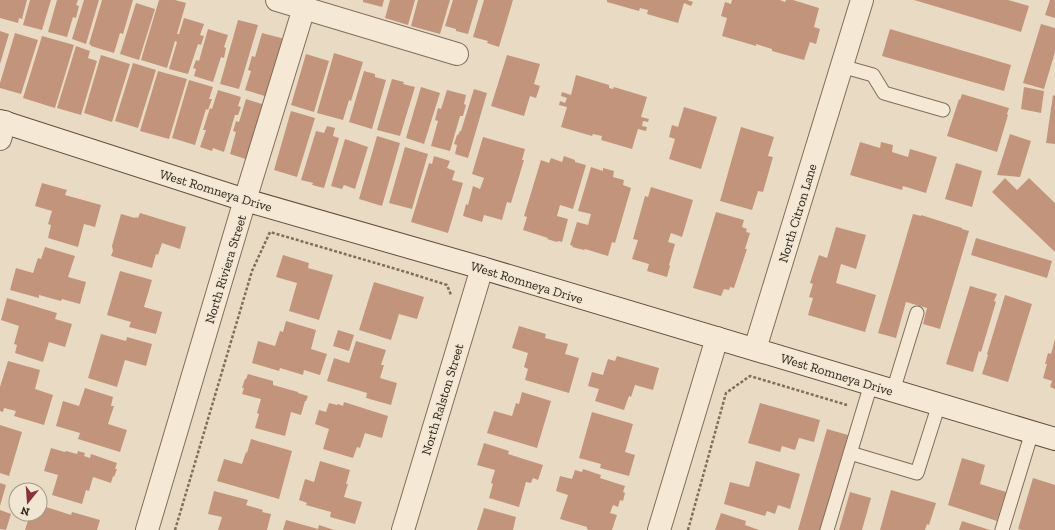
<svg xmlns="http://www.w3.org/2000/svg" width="1055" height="530" font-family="'Zilla Slab',serif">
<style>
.building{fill:#c3947c}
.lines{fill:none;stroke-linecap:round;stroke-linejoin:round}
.lane-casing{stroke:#816d5b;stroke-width:15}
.street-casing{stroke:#816d5b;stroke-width:24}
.secondary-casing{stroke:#634e3f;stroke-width:24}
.path{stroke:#816d5b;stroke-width:2.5;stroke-dasharray:3 2;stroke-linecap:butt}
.lane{stroke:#f5e9d5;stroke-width:13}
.street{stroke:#f5e9d5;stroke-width:22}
.secondary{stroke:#f5e9d5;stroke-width:22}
.labels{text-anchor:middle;stroke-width:3;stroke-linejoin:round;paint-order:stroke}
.street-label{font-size:13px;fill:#32261e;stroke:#f1e6d1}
</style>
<rect width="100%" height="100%" fill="#e9dbc3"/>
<path class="building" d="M0,0H27L22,19L19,18L18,23L0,18Z
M30,0H51L42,30L23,25Z
M57,0H78L76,5L79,6L76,18L73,17L67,37L48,32Z
M84,0H99L86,44L72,39Z
M102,0H133L123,34L120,33L114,53L91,46V45L89,44Z
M159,0H175L186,3L177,34H179L184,18L204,24L200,35L204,36L201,45L198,44L188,74L169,69L177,42L175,41L167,68L141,60Z
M363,0H384L382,7L363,2Z
M390,0H415L408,25L385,18Z
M418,0H450L440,34L411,26Z
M453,0H478L468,34L456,31V29L445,26Z
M484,0H513L499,47L487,43L488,41L473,37Z
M607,0H687L693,2L691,6L684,3L678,23L647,14L648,10L640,8L639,11L607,2Z
M732,0H780L785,2L786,0H793L819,8L814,27L820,29L816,44L810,42L804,60L772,51V49L756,44V46L722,36L727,18L721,16L725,2L731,4Z
M914,0H1008L1029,6L1021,32Z
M1050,0H1055V18L1045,15Z
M136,3L155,9L139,60L120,54Z
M238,20L258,25L239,89L220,84Z
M1041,24L1055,28V52L1044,89L1023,83Z
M208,29L228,35L224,47L226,48L224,58L221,57L213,82L194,76L196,69L193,68L196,60L199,61Z
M890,29L1011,65L1004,91L882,56Z
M0,31L9,34L0,64Z
M15,33L38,40L21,94L0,88V83Z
M262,33L285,39L268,97L245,90L251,71L248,70L252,56L255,57Z
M42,36L74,45L55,108L23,98Z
M76,46L90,51L88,58L97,61L81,115L57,108Z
M334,53L363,62L351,101L349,100L343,120L317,113Z
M306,54L329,61L314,112L291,105Z
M101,55L130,64L112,122L84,113Z
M507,55L540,64L534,84L540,86L536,98L530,96L524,116L491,106Z
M133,63L156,70L138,128L115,121Z
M158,71L187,79L169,139L140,131Z
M364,71L375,74V77L386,80L372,129L349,122Z
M576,75L609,85V88L613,89L614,87L647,97L641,117L649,119L648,122L643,121L642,126L647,127L646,131L638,129L632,149L601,140L602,136L593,134L592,136L561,127L567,107L559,105L560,101L565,103L567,98L561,96L562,92L571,95Z
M392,79L404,82L403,84L415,87L400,136L377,130Z
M189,80L213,87L209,99H212L208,110L206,109L195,145L172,138Z
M421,87L440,93L424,144L406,138Z
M1024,87L1044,91L1041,113L1021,109Z
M474,89L487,93L468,158L455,154L457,145L454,144L457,135H458L460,131H461Z
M218,90L241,97L238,106L241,107L238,115H235L224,152L213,148L212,151L200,147L206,130H203L210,108L212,109Z
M447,90L466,95L464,104L466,105L463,116H460L450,151L431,146L438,121L435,120L438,108L441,109Z
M962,94L1009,108L1007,114L1008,115L997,152L947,136L959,99L960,100Z
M1053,95L1055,96V144L1046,143Z
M246,99L265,105L249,160L230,154L236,132L233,131L236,121L239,122Z
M684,107L717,117L701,169L669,159L675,139L669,137L672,125L678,127Z
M291,111L315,118L297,177L274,170Z
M327,126L335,128L333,136L339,138L324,188L312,185L313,183L301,180L316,131L324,133Z
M741,127L774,137L768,156L773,157L763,192L758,191L752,210L720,201Z
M1010,134L1031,141L1020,177L997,175Z
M377,136L400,143L382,206L359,199Z
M483,137L525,149L522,160H524L511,203L507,202L502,220L484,215L482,222L463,216L466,204L468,205L473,186L480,189L484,178L472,174Z
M345,139L368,147L355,189L344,185L342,189L331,186Z
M860,142L880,148L881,142L893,145L892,152L908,157L910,149L937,157L926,193L903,186L902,190L850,175Z
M405,147L428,154L412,209L389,203Z
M434,156L450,161L447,168L455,171L452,180L463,183L448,233L411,222L429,163L432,164Z
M564,156L575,160V162L586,165L573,209L560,205L557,216L568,219L562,242L558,241L557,242L547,239L548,238L523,230L527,217L524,216L541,160L549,163L551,158L562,162Z
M956,163L982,171L972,207L945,199Z
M591,167L603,171V168L614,171L613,177L624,180L623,185L631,188L615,243L612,242L608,256L585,249L584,250L572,247L573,246L570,245L577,222L588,225L591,214L578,211Z
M1005,178L1017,190L1029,178L1055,203V252L992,192Z
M42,183L67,190L65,195L101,205L95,227L84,224L78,247L48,238L51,225L48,224L52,211L35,206Z
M651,187L693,200L682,237L671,233L668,242L675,244L669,265L670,266L667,277L647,271L649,264L632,259L638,240L633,239L645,196L648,197Z
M716,212L744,220L742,227L747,229L746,232L750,233L745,249H747L734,288L730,287L729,290L724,289L721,296L693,288Z
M140,213L186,227L180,249L162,243L158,255L156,254L152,268L111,256L113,251L112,246L121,214L135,218L136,217L138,218Z
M913,214L921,216V215L962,228V229L969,231L940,329L923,324L927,308L906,302L896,338L878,333Z
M836,227L866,235L856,269L841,264L836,283L876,295L865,332L808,315L813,298L809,297L813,284L810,283L819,255L827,258Z
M976,238L1052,261L1047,278L971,255Z
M45,247L75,256L68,277L86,282L80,304L62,299L61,301L39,295V298L10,290L16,268L33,273L38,258L41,259Z
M283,255L309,263L308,268L333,275L319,320L289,311L297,283L276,277Z
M120,271L152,280L144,307L162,312L156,334L129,327L131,322L107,315Z
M374,282L424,297L417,319L399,314L391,340L359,330Z
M970,286L997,294L994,301L996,302L981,352L979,351L973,372L946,364Z
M1005,295L1032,304L1008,382L982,374L988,355L987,354Z
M7,298L57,313L55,319L72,324L65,347L49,342L43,362L15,353L17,345L14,344L19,326L1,320Z
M286,321L316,330L311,349L327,354L320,375L304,370L303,375L280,368L279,371L252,363L258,341L275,346L280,331L283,332Z
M519,326L546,334L545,338L568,344L565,354L579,358L569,393L525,380L528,369L524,367L528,353L512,348Z
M338,330L354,335L349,351L333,346Z
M101,334L126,341L127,337L152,344L146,366L125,360L117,387L88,378Z
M1055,339V389L1050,387L1052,381L1043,378L1047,364H1045L1048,353L1051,354Z
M356,341L386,350L381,365H384L380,378L397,383L391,405L366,398L367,393L327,381L334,358L349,363Z
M617,356L659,368L653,390L635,385L631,397L629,396L624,410L595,401L599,389L588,386L592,372L603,375L608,359L615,361Z
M8,361L40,370L35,389L53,395L44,425L14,416L16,411L4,408L3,412L0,411V387Z
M248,374L273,381V385L298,392V393L308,396L306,401H305L301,415L291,412L285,436L255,428L259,414L257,413L261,399L242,394L244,388H242L245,379H246Z
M85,388L113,397L111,406H114L108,424L127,430L120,452L78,439L80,433L56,426L63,401L79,406Z
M522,392L551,401L537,448L487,433L494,411L512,416L516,403L519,404Z
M344,402L388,416L382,438L365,433L360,448L357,447L353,458L323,449L329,429L315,424L319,410L326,412L329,403L337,405L338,404L343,406Z
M760,403L820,420L814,442L799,438L795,450L782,446L780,452L748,443Z
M592,412L633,424L625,452L635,455L629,476L600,468L601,464L579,458Z
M0,425L22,432L9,476L0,473Z
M827,429L848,435L820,530H798Z
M251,439L292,451L279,499L217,481L224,459L242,464L246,452L247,453Z
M484,443L509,451L508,454L543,465L538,480L533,478L531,483L526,482L519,507L489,498L493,484L491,483L495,470L477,465Z
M51,448L65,452L66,451L77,454L78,451L85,453L84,456L90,458L91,454L117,463L115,469H117L114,477L113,476L111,483L93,477L89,491L86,490L82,504L52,495L58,475L44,471Z
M962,458L985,465L980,484L1006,492L997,521L948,505Z
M320,461L350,470L346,484H348L344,497L362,502L355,524L330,517L331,512L306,505L307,503L299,500L305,479L314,482Z
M756,461L800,474L790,509L778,505L775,514L767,511L765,516L724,504L730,482L749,487Z
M583,469L601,475L600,478L625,486L623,492L625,493L623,501L620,500L618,507L613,505L610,513L617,515L612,530H589L587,529V527L560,519L568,495L556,491L560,476L572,479L575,470L582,472Z
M1033,478L1055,485V530H1022L1018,529Z
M0,483L6,485L0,506Z
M891,490L936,503L929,525L927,524L925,530H880Z
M214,491L248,500L246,505L263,510L262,512L271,514L267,530H218L222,517L208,514Z
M850,492L871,498L862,530H839Z
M40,505L71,515L72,512L100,520L97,530H25L30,514H40Z
M484,508L516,517L513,530H477Z
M0,510L11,514L6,530L0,529Z
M721,513L746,521L745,525L759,530H715Z
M286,520L318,529L319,525L334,530H283Z
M962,521L990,530H959Z"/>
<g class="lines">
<g class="lane-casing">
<path id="lane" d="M841,66L873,75L884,93L943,110
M893,391L917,313
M850,453L917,473L939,404
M827,530L871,384
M1002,530L1032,432"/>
</g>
<g class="street-casing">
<path id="street" d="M277,0L457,54
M0,139L5,122
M755,349L862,0
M147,530L245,200L304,8
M403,530L482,268
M659,530L717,338"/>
</g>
<g class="secondary-casing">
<path id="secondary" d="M0,121L245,200L482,268L1055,439"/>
</g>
<path class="path" d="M175,530L252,271L270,232L406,272L447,285L451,295
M688,530L726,393L750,376L847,405"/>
<use href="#lane" class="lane"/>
<use href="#street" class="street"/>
<use href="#secondary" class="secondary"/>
</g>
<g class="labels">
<g class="street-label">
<text transform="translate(216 190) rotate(17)" y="5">West Romneya Drive</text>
<text transform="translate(797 213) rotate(-73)" y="5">North Citron Lane</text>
<text transform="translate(225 269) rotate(-73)" y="5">North Riviera Street</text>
<text transform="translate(527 282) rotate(17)" y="5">West Romneya Drive</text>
<text transform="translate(837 374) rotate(17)" y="5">West Romneya Drive</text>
<text transform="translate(442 399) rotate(-73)" y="5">North Ralston Street</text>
</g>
</g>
<g transform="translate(28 502) rotate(197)"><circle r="19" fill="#f1e6d1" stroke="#a59989"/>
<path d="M0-3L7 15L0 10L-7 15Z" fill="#8a3239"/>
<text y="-6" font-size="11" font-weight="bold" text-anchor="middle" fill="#32261e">N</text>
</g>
</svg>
